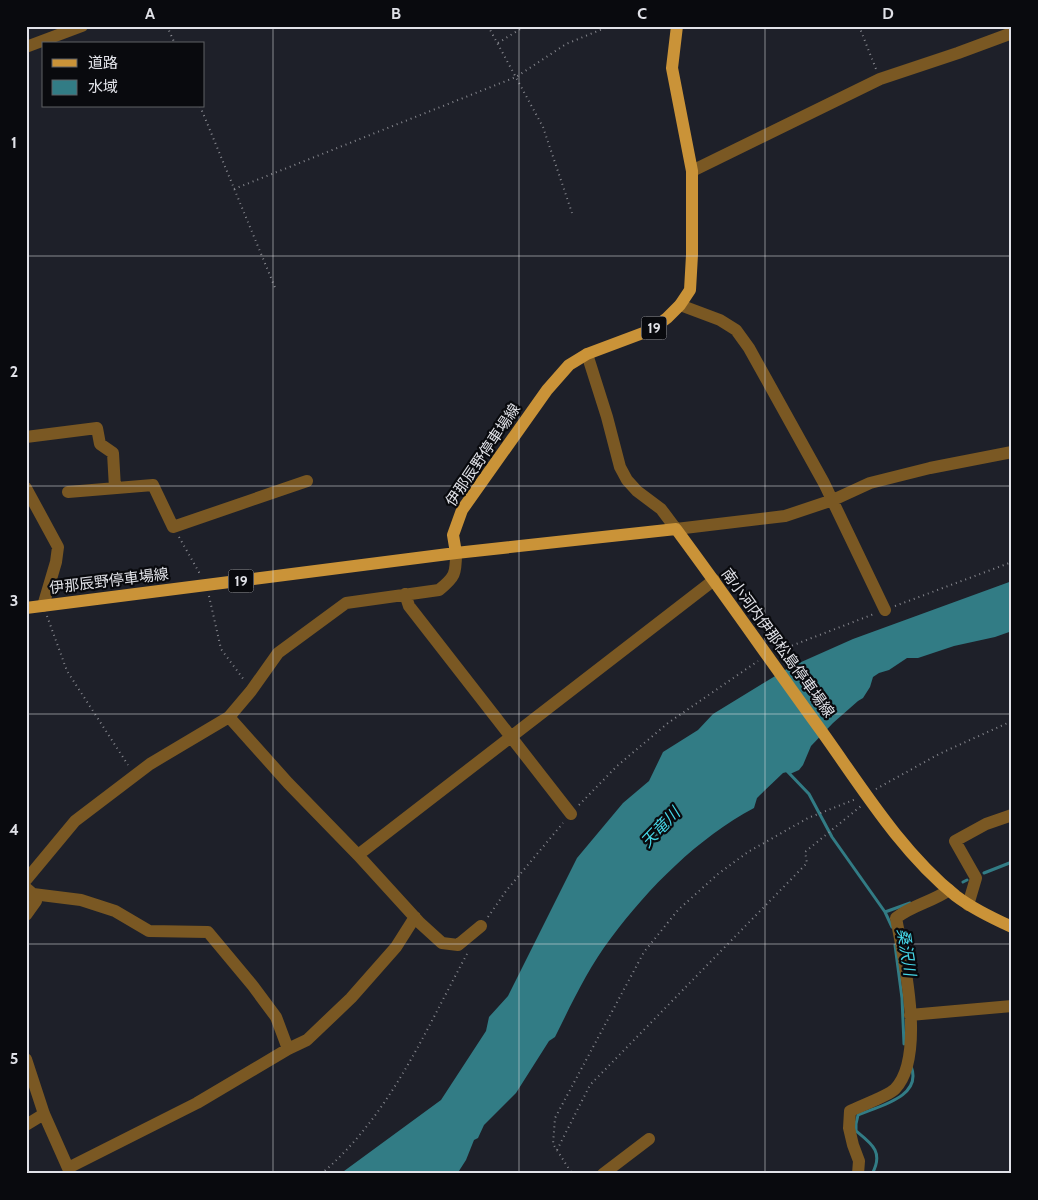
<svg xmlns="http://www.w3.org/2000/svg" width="1038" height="1200" font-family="Cabin,'Noto Sans JP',sans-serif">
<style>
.water{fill:#327c85}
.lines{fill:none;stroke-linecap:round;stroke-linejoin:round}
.stream{stroke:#327c85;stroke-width:3}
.path{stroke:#86878e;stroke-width:2;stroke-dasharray:1 4;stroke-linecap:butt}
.minor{stroke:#7a5823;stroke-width:12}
.major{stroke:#ca9338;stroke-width:12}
.grid{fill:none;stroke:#e1e2e8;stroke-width:1;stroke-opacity:0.55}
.labels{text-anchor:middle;stroke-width:4.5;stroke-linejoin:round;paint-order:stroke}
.shield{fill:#090a0e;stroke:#a0a1a7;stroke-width:1}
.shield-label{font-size:14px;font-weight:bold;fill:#e1e2e8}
.street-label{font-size:15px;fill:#e1e2e8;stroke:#090a0e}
.water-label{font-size:16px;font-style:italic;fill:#45d6e7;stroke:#090a0e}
.neatline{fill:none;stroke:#e1e2e8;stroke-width:2}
.grid-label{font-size:16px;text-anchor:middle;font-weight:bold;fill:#e1e2e8}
</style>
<rect width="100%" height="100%" fill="#1e2029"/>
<path class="water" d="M1012,581V631L995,637L954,646L918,658H907L889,670L879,673L873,677L870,687L863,698L858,701L833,723L811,746L803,765L799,770L790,774L787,772L783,773L760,795L757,798L754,808C698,838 649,887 611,938C588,968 572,1003 555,1037L549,1041L516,1093L484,1125L478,1138L474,1140L466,1160L457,1174H340L441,1100L486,1031L489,1017L508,996L577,858L623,803L649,781L663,752L698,730L713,714L790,667L853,639Z"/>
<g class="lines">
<path class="stream" d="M787,771L809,794L832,837L885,912L892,927
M984,873L1012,862
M963,882L967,880
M885,912L910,903
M895,945L902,998L904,1044
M872,1174C884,1152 872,1144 856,1131V1124L858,1115C879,1106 923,1097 911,1066"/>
<path class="path" d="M167,26L175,44
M488,26L543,127L572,213
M859,26L876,69
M498,43L525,26
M200,106L276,290
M234,189L516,77L566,44L610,26
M179,537L200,574
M209,596L221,649L244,680
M895,606L1012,562
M47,616L67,671L128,765
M778,651L874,614
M876,789L939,754L1012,721
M579,805L617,766L668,723L758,661
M488,917L506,891L563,823
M557,1150L590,1085L807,863L805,852L861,806
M571,1172L553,1144L555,1118L644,952L678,910L718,874L748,852L808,818L856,799
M321,1174C390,1116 425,1031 467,954"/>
<path class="minor" d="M26,47L82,26
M692,171L880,79L958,53L1012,33
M680,305L720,320L736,330L749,348L824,483L885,610
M587,354L607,417L620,467L627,480L637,491L661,509L676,529L785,516L833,500L870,483L930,468L1012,452
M26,437L97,428L100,444L113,453L115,488
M26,488L58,547L56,562L43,606
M68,492L153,485L173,527L307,481
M405,594L409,606L571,814
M229,717L288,783L358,855L420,923L442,943L458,945L481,926
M358,855L714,580
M26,880L75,821L150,764L229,717L251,691L278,653L346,603L439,590C455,577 456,574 456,553
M26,888L33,894L36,901L26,915
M33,894L81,900L115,911L149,931L208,932L253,986L276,1017L288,1049
M968,905L976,878L955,841L986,824L1012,815
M910,1015L1012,1006
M26,1059L44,1114L68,1168L197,1103L288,1049L307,1040L351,998L396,947L415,917
M26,1125L44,1114
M603,1174L649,1139
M858,1174L859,1161L853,1145L849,1128L850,1111C860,1106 888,1096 895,1089C926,1057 904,959 896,918C912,905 932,902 949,890"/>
<path class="major" d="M456,553L453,535L462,510L547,390L569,365L587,354L651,330L667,318L680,305L690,290L692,255V171L672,68L677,26
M26,608L456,553L676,529C725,595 772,663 820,729C861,786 900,851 956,896C973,909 992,918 1012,927"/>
</g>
<path class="grid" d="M273,26V1174M519,26V1174M765,26V1174M26,256H1012M26,486H1012M26,714H1012M26,944H1012"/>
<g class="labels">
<g class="shield">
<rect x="641.5" y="316.5" width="25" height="23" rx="4"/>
<rect x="228.5" y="569.5" width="25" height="23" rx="4"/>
</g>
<g class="shield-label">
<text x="654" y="333">19</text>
<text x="241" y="586">19</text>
</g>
<g class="street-label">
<text transform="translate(483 455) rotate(-56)" y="5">伊那辰野停車場線</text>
<text transform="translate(109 581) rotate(-7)" y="5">伊那辰野停車場線</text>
<text transform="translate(778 643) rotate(54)" y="5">南小河内伊那松島停車場線</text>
</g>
<g class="water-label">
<text transform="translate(660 827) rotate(-46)" y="6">天竜川</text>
<text transform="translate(907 952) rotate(81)" y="6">桑沢川</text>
</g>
</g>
<rect width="1038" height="1200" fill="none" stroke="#090a0e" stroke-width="55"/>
<rect x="42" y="42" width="162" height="65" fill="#090a0e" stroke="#5f6065"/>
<rect x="52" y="59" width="25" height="8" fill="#ca9338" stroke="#5f6065"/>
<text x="88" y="68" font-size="15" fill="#e1e2e8">道路</text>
<rect x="52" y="80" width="25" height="15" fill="#327c85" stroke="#5f6065"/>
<text x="88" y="92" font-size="15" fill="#e1e2e8">水域</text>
<rect x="28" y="28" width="982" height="1144" class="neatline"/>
<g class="grid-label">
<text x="150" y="19">A</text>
<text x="396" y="19">B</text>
<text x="642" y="19">C</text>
<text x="888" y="19">D</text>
<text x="14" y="148">1</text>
<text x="14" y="377">2</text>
<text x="14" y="606">3</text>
<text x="14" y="835">4</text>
<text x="14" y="1064">5</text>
</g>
</svg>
